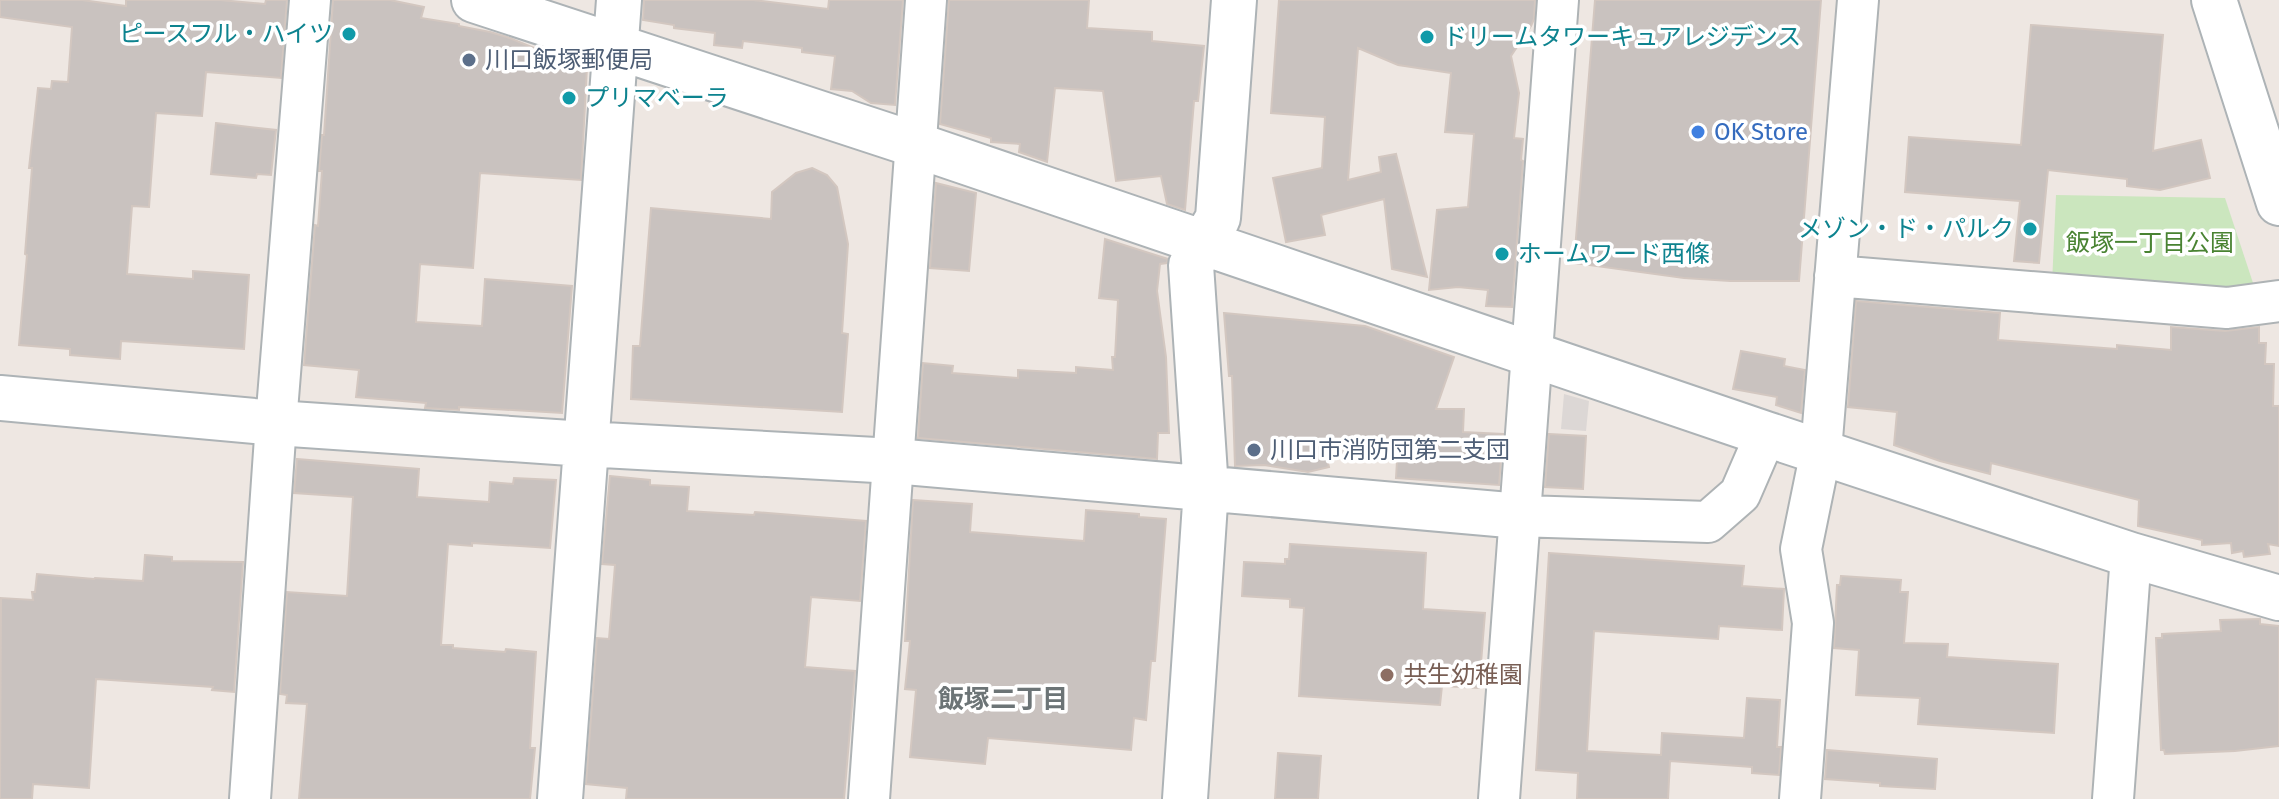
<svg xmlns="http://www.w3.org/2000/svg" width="2279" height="799" viewBox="0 0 2279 799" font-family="'Fira Sans','Noto Sans JP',sans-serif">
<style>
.industrial{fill:#dcd7d5}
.green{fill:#cbe6be}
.building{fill:#c9c2bf;stroke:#d3c7c0;stroke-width:2}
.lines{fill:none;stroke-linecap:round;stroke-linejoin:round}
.street-casing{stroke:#aeb3b5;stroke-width:44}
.secondary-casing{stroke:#adb3b6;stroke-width:48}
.street{stroke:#fff;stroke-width:40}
.secondary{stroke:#fff;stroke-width:44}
.culture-dot{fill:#0f9aa8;stroke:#fff;stroke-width:3}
.service-dot{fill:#5c6f8a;stroke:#fff;stroke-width:3}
.shop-dot{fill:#3f7fe0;stroke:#fff;stroke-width:3}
.education-dot{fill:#8d6e63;stroke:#fff;stroke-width:3}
.labels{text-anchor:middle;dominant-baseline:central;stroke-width:7;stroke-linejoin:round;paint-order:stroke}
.culture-label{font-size:24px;fill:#0d838f;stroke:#fff;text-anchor:start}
.service-label{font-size:24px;fill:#4e5e75;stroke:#fff;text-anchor:start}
.shop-label{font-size:24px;fill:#366cbe;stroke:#fff;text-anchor:start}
.park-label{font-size:24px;fill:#498332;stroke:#fff}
.education-label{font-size:24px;fill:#785e54;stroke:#fff;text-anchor:start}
.neighbourhood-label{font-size:26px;font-weight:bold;fill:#6c7476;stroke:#fff}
</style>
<rect width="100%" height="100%" fill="#eee7e2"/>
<path class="industrial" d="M1564,394L1589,401L1586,431L1561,429Z"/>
<path class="green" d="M2056,195L2225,198L2257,295L2052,284Z"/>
<path class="building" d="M0,0H82L126,6V0H220L265,4L266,0H287L281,78L206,72L202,116L156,113L149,207L132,206L127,274L193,279V271L249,275L244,349L121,341L120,359L70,355V349L19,345L27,255L25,254L32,168H29L38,88L51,89L52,81L68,82L72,27L0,17Z
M333,0H390L424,7L421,18L459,24V26L490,32L507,37L551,55L550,64L587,67L581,180L480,173L473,268L420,264L416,322L482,326L485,279L572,286L562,413L459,407V410L425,408L426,403L356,397L359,370L304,365L315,225L318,226L322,171H319L322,135H324Z
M644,0H753L828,9L829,0H903L895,105L871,103L852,91L831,89L835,56L802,52V48L743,41L742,48L714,45L715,33L674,28V25L643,20Z
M949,0H1089L1087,28L1152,32V41L1204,46L1198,101H1194L1185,210L1167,204L1161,176L1116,181L1103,91L1055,88L1047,162L1019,152L1020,144L991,142V138L940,124Z
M1279,0H1535L1534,19L1531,26L1511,56L1519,93L1514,138L1523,139L1521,160L1523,161L1512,307L1486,306L1488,290L1458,287L1429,290L1437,210L1468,207L1474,134L1445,132L1451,73L1398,65L1358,48L1348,180L1381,172L1379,157L1396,154L1427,277L1392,269L1384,199L1321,215L1325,235L1286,242L1273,178L1322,168L1325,117L1271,113Z
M1595,0H1821L1799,281H1730L1684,278L1574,263Z
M2031,25L2163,35L2153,151L2201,140L2210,178L2160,190L2127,186V179L2048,170L2039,263L2014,261L2020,201L1905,192L1909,137L2021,145Z
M216,123L276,130L271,175L257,174L256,178L211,174Z
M812,168L827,175L837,187L848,244L842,333L848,334L842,412L631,399L633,346H640L651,208L771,219L772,192L796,173Z
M936,183L976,193L969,271L930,268Z
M1105,239L1168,259L1167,263L1160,264L1157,291L1166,357L1169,433H1158L1157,459L918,438L923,363L953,366L952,373L1018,378V370L1076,373V367L1113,370L1112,357H1115L1118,300L1099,298Z
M1856,301L2000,313L1998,340L2117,349V345L2171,350V327L2225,331L2259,327V343H2266L2265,364H2274L2273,406H2279V546L2268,544L2270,554L2244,557L2243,551L2232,553L2231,543L2202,545V540L2138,526L2139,500L1991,463L1990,474L1940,461L1894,445L1897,412L1848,407Z
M1224,313L1365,326L1454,357L1436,409H1464L1463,432L1503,434L1499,485L1396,478L1397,461L1326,455L1329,467L1308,472L1264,465L1235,466L1232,376H1229Z
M1741,351L1785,359L1784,366L1805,370L1801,413L1776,405L1777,397L1733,389Z
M1549,434L1586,436L1583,489L1545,487Z
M297,459L419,469L417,497L489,502L490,482L513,484L514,478L556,480L550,548L472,543V546L448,544L441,645H453V648L505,652L506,649L536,652L530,748H535L530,799H299L307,704L286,703L287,695L280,694L287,592L347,596L353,497L294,493Z
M610,476L650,480V485L689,487L687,511L754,515L755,512L866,521L860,601L811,597L805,667L855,671L844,799H626L627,788L586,784L597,638L609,639L615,565L602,564Z
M913,500L972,504L970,532L1084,541L1086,510L1139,514V517L1166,519L1155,661H1151L1146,720L1134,718L1131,750L988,738L985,764L910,757L916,690L905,689L910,641H905Z
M1290,544L1426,553L1423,609L1485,613L1479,688L1442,686L1440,705L1299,696L1304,608L1290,607V599L1242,596L1244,562L1285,564V559H1289Z
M1549,553L1744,566L1742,586L1784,589L1782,630L1719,626L1718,639L1594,631L1587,751L1661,755L1662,733L1744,738L1747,698L1780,700L1777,747H1781L1779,775L1752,773V767L1670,761L1668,799H1577L1578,773L1536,770Z
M145,555L172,557V561L243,562L234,692L212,690L213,687L96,679L89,788L33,784L32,799H0L1,598L33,600L32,592H35L37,574L94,579L95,578L143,581Z
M1841,576L1901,580L1900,592H1908L1904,643L1948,644L1947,657L2058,664L2054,733L1918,724L1920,698L1856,695L1859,650L1834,648L1837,585H1840Z
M2260,619V624L2279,626V746L2235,751L2165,754L2164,750H2161L2156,638H2162V634L2221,631L2220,620Z
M1827,750L1937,759L1935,789L1880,786V783L1825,779Z
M1278,753L1321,756L1318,799H1275Z"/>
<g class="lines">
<defs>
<path id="street" d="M1835,276L2227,308L2279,301
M1520,516L1708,522L1740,494L1766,434
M250,799L276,423L310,0
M869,799L926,0
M1499,799L1558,0
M1800,799L1813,623L1801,549L1821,451L1858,0
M2113,799L2131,555"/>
<path id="secondary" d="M474,0L916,145L1766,434L2131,555L2279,598
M2214,0L2279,203
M0,398L276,423L585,444L894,461L1520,516
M560,799L619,0
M1185,799L1206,489L1191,265L1218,218L1234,0"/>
</defs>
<use href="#street" class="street-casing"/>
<use href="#secondary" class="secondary-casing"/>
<use href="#street" class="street"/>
<use href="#secondary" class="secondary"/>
</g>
<g class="culture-dot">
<circle cx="349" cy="34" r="8"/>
<circle cx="1427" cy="37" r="8"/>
<circle cx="569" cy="98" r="8"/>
<circle cx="2030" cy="229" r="8"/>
<circle cx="1502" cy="254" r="8"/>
</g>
<g class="service-dot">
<circle cx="469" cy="60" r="8"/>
<circle cx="1254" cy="450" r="8"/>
</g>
<circle class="shop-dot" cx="1698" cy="132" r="8"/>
<circle class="education-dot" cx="1387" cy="675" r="8"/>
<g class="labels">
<g class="culture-label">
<text x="333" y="34" text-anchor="end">ピースフル・ハイツ</text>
<text x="1443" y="37">ドリームタワーキュアレジデンス</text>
<text x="585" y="98">プリマベーラ</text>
<text x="2014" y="229" text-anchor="end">メゾン・ド・パルク</text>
<text x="1518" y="254">ホームワード西條</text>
</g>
<g class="service-label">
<text x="485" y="60">川口飯塚郵便局</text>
<text x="1270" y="450">川口市消防団第二支団</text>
</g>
<g class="shop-label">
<text x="1714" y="132">OK Store</text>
</g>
<g class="park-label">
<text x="2150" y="243">飯塚一丁目公園</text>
</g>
<g class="education-label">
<text x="1403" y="675">共生幼稚園</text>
</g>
<g class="neighbourhood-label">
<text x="1003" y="699">飯塚二丁目</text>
</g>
</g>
</svg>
